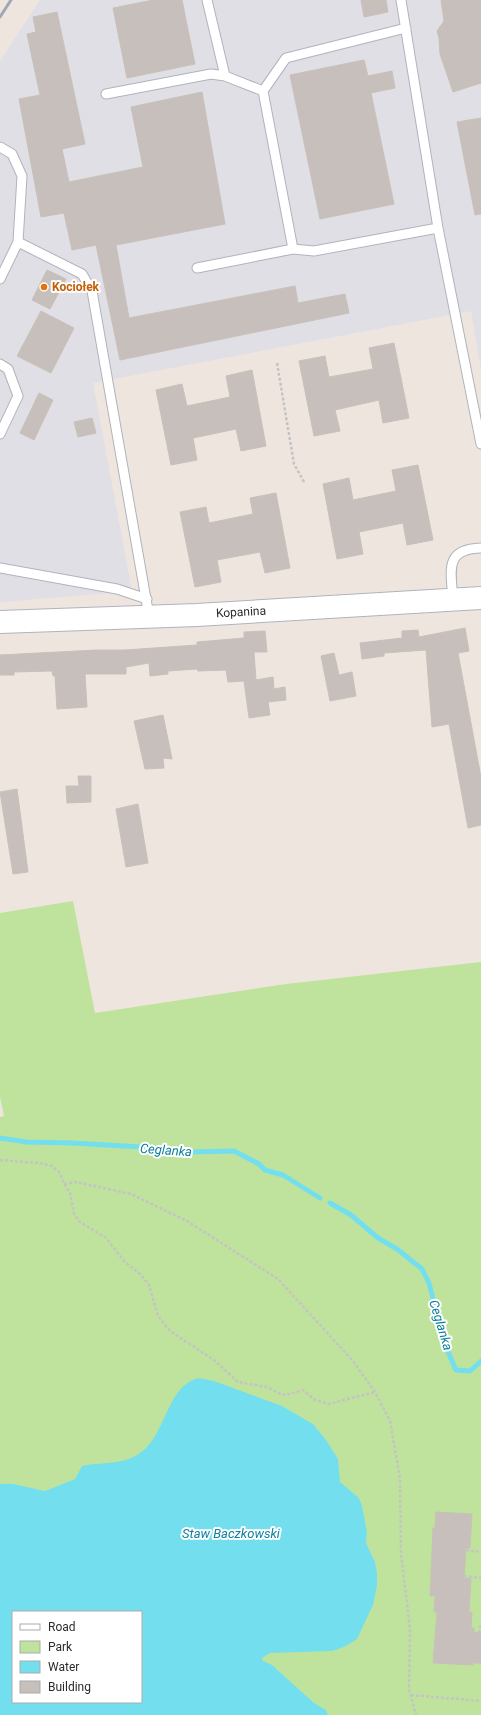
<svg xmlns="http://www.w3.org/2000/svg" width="481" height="1715" viewBox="0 0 481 1715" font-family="Roboto,sans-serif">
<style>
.industrial{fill:#e0dfe6}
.green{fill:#bfe39c;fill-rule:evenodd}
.water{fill:#73dfee;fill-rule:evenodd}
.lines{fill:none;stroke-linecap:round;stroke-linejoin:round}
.stream{stroke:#73dfee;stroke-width:5}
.building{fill:#c6bfbb;stroke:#c9c1b8}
.service-casing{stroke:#afb4bc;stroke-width:11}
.tertiary-casing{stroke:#afb4bc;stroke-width:24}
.path{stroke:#c4c4c4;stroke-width:2.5;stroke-dasharray:3 2;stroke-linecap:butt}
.service{stroke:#fff;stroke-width:9}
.tertiary{stroke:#fff;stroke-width:22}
.rail{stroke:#a1a7b6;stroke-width:3}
.food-dot{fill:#e8710a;stroke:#fff;stroke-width:1.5}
.labels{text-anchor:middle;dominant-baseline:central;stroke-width:4;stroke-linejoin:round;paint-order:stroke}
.food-label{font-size:12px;font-weight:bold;fill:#c56008;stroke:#fff;text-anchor:start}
.street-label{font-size:12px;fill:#2c2c2c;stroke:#fff}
.water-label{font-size:13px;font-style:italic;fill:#0e819e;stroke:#fff}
</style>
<rect width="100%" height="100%" fill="#eee5df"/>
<path class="industrial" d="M40,0H481V370L471,311L93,383L132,591L0,602V61Z"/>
<path class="green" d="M73,901L95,1013L286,984L481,962V1715H0V1117L4,1116L0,1097V913ZM13,1612H141V1702H13Z"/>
<path class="water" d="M198,1378L214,1381L282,1406L313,1424L326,1440L338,1459L340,1482L359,1498L362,1506L367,1532L366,1543L375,1562L377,1573V1586L373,1605L357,1639L344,1647L332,1651L270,1653L262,1658L263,1661L272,1665L314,1703L326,1710L328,1715H0V1484H13L45,1491L75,1479L82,1466C100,1462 120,1465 137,1455C166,1439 165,1387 198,1378ZM13,1612H141V1702H13Z"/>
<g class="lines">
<path class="stream" d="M0,1138L26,1142L72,1143L159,1148L190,1152L234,1151L259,1164L265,1170L283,1175L320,1198
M330,1203L351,1215L378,1238L397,1249L422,1269L429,1283L445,1345L456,1370L470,1371L481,1361"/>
</g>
<path class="building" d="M153,0H182L195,64L127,78L113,8Z
M361,0H386L388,12L364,17Z
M441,0H481V83L453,92L440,54L439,38L437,31L444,21Z
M57,12L85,144L62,149L69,182L143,167L131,107L202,92L225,224L116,245L129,318L295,286L298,303L345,294L349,313L120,360L96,245L72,250L64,213L41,217L19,99L40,95L27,34L36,32L33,17Z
M364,60L368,76L392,71L395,88L371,93L394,204L320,219L290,75Z
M481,118V214L475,215L457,122Z
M47,270L66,279L50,309L32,300Z
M41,311L74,328L51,373L17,356Z
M394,343L409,418L383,423L379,400L335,410L340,431L314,436L299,361L325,356L329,377L373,369L369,348Z
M252,370L266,446L241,451L236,429L193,438L197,460L171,465L156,390L182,384L187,406L230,397L226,376Z
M39,393L53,400L34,440L20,433Z
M92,418L96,433L78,437L74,422Z
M418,465L433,540L407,545L403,523L359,532L363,554L337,559L323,484L349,478L353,500L396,491L392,470Z
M276,493L290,568L265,573L260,552L217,560L221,582L195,587L180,512L206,507L209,523L253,514L250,498Z
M465,628L469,651L458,653L481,777V825L468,828L449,724L432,727L426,650L384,653V656L362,659L360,643L402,638V631L418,630L419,637Z
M265,631L267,652H254L256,680L273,677L274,689L285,687L286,700L268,702L270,715L249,718L244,681L228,682L226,670L198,671L197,669L168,671V674L150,676L149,663L126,667V674H85L87,707L57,709L55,676H53L52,671L14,672V675H0V655L96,650H125L197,645V642L244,638V632Z
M334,653L339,675L352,672L356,696L330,701L321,656Z
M163,715L172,759L163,758L164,768L145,769L134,721Z
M78,776H91V802L67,803L66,786H79Z
M17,789L28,872L13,874L0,792Z
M138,804L148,863L126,867L116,809Z
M436,1512L472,1514L470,1548H466L464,1578L471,1579L469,1612H472L471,1628H474V1632L481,1633V1663H473V1665L433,1663L437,1612H434L435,1596H430L433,1528H435Z"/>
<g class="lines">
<defs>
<path id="service" d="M401,0L438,228L481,444
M225,76L263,91
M106,94L211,74L225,76L207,0
M0,147L12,154L22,176L18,242
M293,249L263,91L286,58L406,28
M197,268L293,249L314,251L438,228
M0,279L18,242L82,274L92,291L149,616
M0,364L8,369L18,396L0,434
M0,568L117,589L147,599
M453,599C451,571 444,549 481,548"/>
<path id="tertiary" d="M0,622L197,615L481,598"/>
</defs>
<use href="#service" class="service-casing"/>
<use href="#tertiary" class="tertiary-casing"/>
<path class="path" d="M277,363L294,464L304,482
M0,1160L39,1163L52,1166L60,1173L64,1184L70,1193L74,1214L80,1222L106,1238L125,1262L140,1274L149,1285L158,1316L170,1331L214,1360L238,1382L267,1387L280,1394L286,1395L303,1390L315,1400L329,1404L375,1392
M64,1184L76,1182L131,1194L187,1221L278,1279L353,1361L375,1392L390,1421L400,1478L401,1553L410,1629L409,1689L416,1715
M466,1550L481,1552
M464,1576L481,1578
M479,1633L481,1623
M411,1695L481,1701"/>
<use href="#service" class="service"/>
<use href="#tertiary" class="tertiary"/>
<path class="rail" d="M0,17L11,0"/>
</g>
<circle class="food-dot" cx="44" cy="287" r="4"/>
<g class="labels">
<g class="food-label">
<text x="52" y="287">Kociołek</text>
</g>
<g class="street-label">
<text transform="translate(241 612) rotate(-3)">Kopanina</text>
</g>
<g class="water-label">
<text transform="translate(166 1150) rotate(4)">Ceglanka</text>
<text transform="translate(441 1325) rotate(73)">Ceglanka</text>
<text x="231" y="1533">Staw Baczkowski</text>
</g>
</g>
<rect x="12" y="1611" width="130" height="92" fill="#ffffff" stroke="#ababab"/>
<rect x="20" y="1624" width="20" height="6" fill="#ffffff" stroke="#ababab"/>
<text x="48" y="1631" font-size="12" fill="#2c2c2c">Road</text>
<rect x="20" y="1641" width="20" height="12" fill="#bfe39c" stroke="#ababab"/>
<text x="48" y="1651" font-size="12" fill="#2c2c2c">Park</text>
<rect x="20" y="1661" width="20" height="12" fill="#73dfee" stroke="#ababab"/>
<text x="48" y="1671" font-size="12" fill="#2c2c2c">Water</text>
<rect x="20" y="1681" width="20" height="12" fill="#c6bfbb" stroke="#ababab"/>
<text x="48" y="1691" font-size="12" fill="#2c2c2c">Building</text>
</svg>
